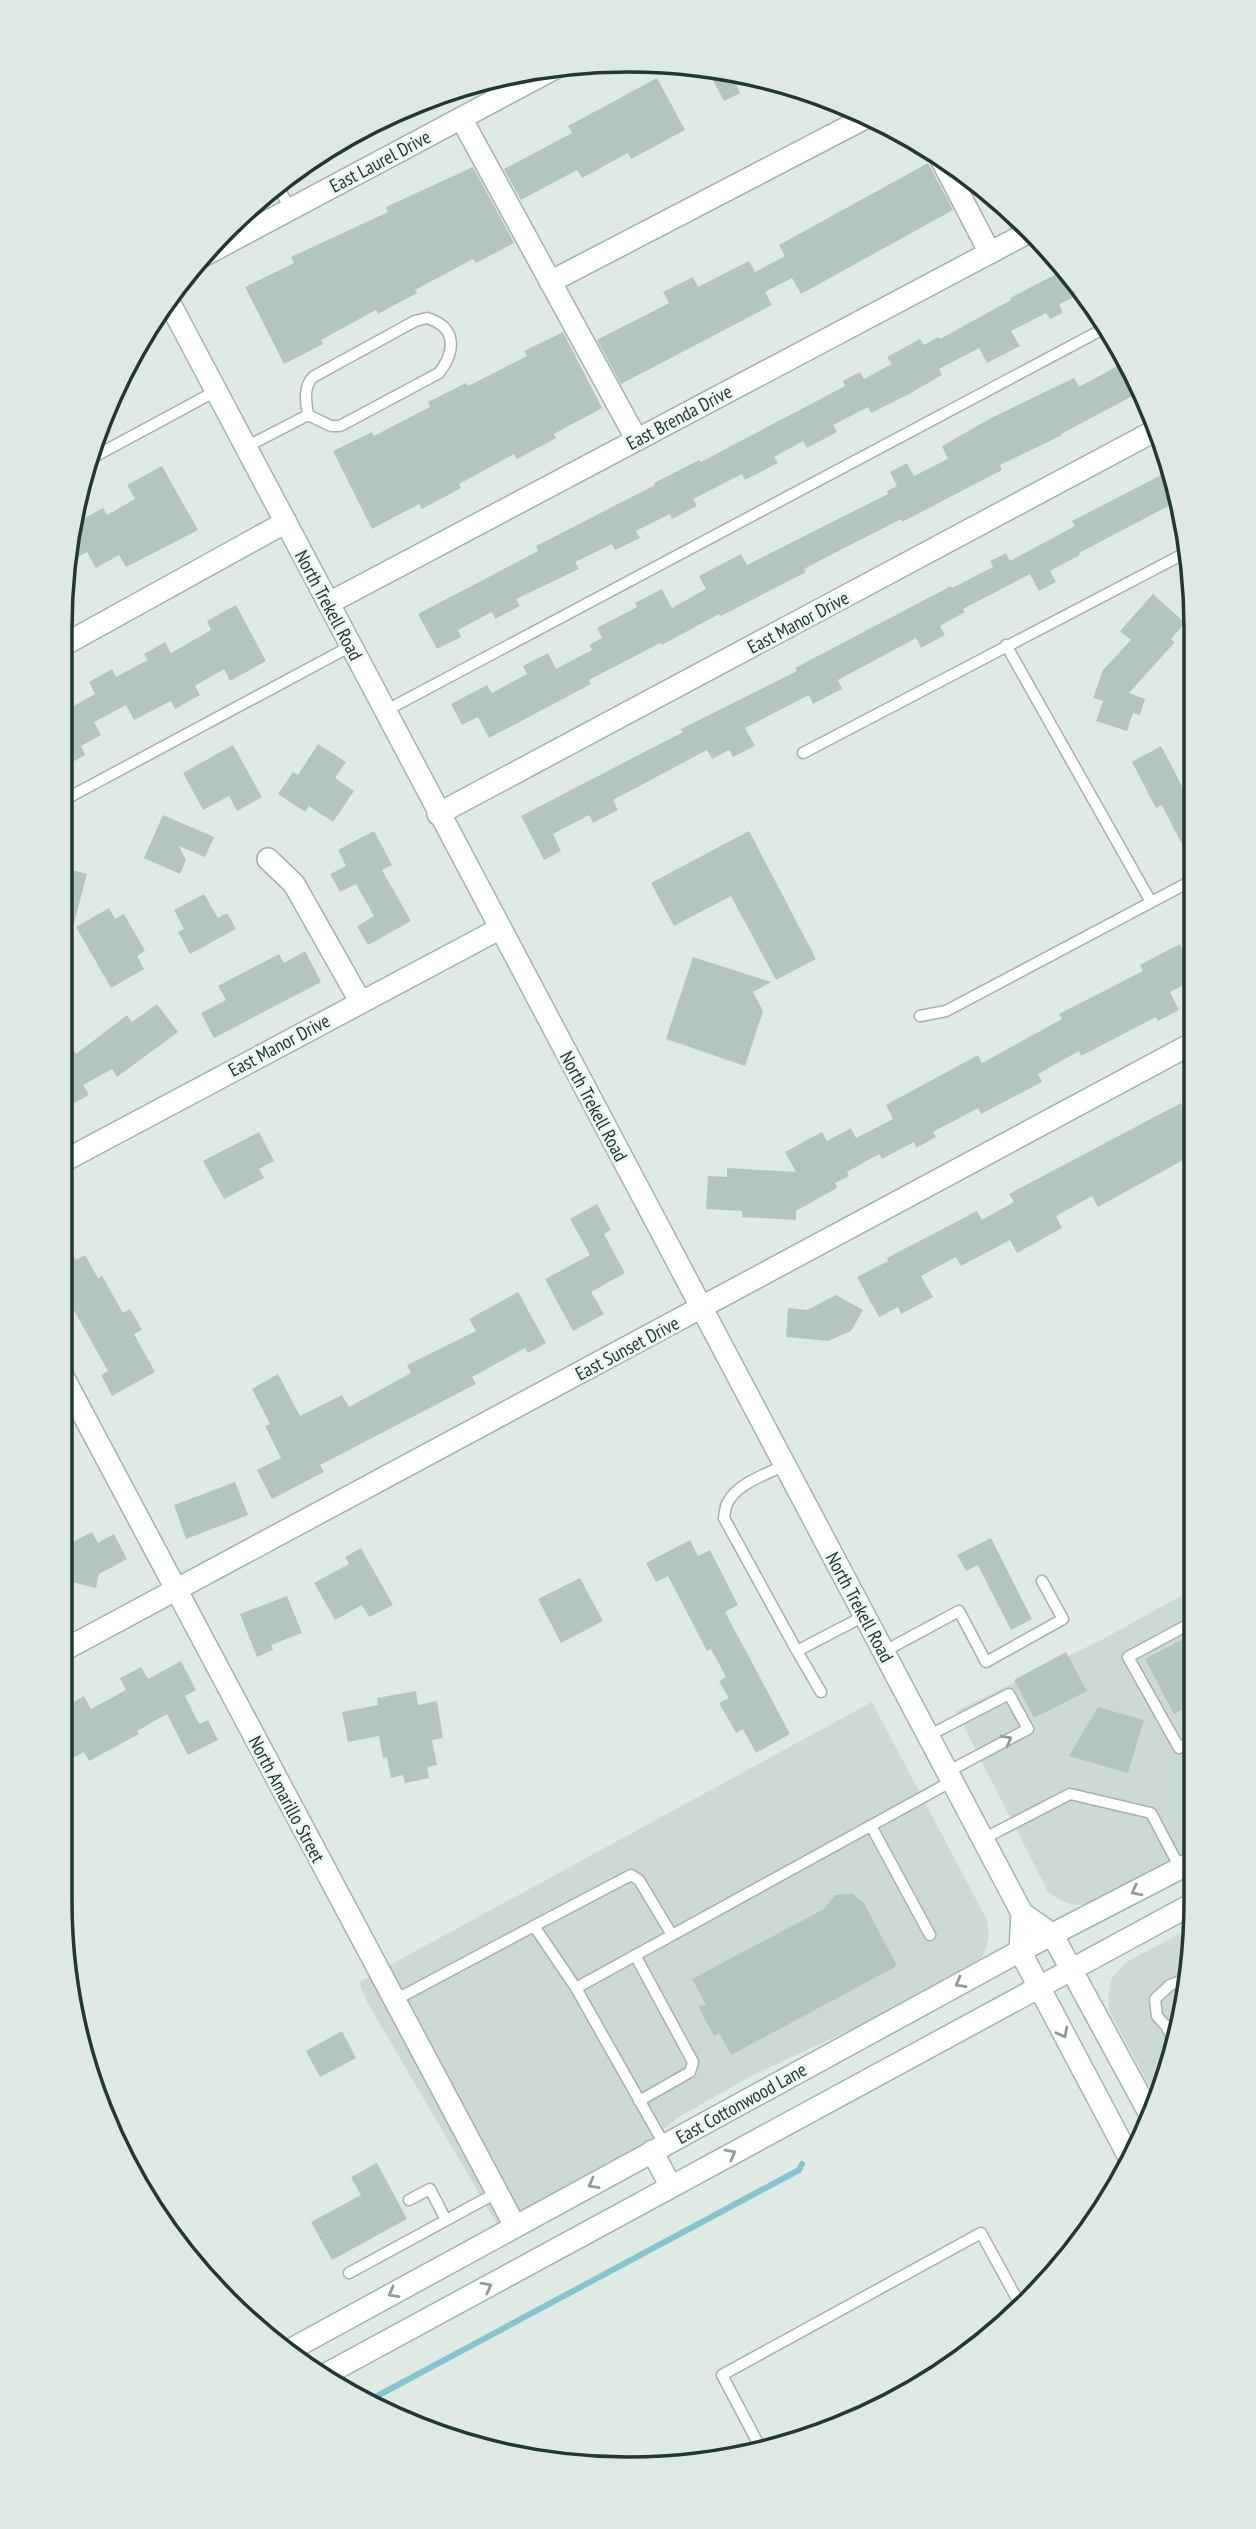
<svg xmlns="http://www.w3.org/2000/svg" width="1256" height="2529" viewBox="0 0 1256 2529" font-family="'PT Sans Narrow',sans-serif">
<style>
.built{fill:#cddad4}
.lines{fill:none;stroke-linecap:round;stroke-linejoin:round}
.stream{stroke:#86c5d0;stroke-width:6}
.building{fill:#b4c5be}
.lane-casing{stroke:#a2b2ac;stroke-width:13}
.street-casing{stroke:#a2b2ac;stroke-width:24}
.secondary-casing{stroke:#9eb6ad;stroke-width:24}
.lane{stroke:#fff;stroke-width:10}
.street{stroke:#fff;stroke-width:21}
.secondary{stroke:#fff;stroke-width:21}
.oneway{stroke:#909c99}
.labels{text-anchor:middle;dominant-baseline:central;stroke-width:6;stroke-linejoin:round;paint-order:stroke}
.street-label{font-size:19px;fill:#203a33;stroke:#eff7f3}
.rim{fill:none;stroke:#203a33;stroke-width:3.5}
</style>
<rect width="100%" height="100%" fill="#dfeae5"/>
<path class="built" d="M1195,1588L1196,1848L1090,1904L1074,1905L1059,1900L1048,1892L956,1711L1103,1639Z
M872,1702L987,1920L989,1936L986,1950L978,1963L913,2001L753,2075L679,2117L628,2156L498,2226L366,2000L359,1982Z
M1194,1926L1185,2012L1158,2102L1110,2012L1108,1996L1112,1978L1125,1963Z
M123,2132L192,2261L177,2247L117,2135Z"/>
<g class="lines">
<path class="stream" d="M366,2402L799,2170L802,2164"/>
</g>
<path class="building" d="M706,67L739,71L750,74L735,82L740,93L724,101Z
M657,78L685,130L631,159L628,153L582,178L577,170L521,200L504,169L572,133L568,126Z
M928,163L953,210L801,294L792,278L765,292L772,305L621,384L597,340L669,303L663,292L693,277L698,287L749,261L755,272L785,256L779,245Z
M473,167L514,243L476,263L473,259L415,290L417,293L378,314L376,310L321,340L323,344L284,364L245,287L294,263L291,257L388,212L386,207Z
M1066,269L1079,282L1085,292L1059,304L1063,313L1050,319L1046,313L1011,331L1020,346L987,363L979,348L939,369L942,375L909,394L871,413L868,407L833,425L837,432L807,448L803,441L774,457L778,463L745,480L742,474L693,499L697,506L672,519L670,514L636,531L640,538L615,550L612,544L575,562L579,569L516,599L520,606L495,619L492,612L458,630L461,637L437,649L418,614L538,551L536,546L655,485L654,483L699,460L701,462L845,386L843,381L860,372L864,379L892,364L887,357L920,339L924,345L938,337L940,339L1011,300L1010,298Z
M563,332L602,408L554,434L556,438L517,459L514,454L459,484L461,488L422,509L419,504L372,529L333,451L372,432L374,436L430,407L428,402L466,383L468,386L527,356L524,351Z
M1125,362L1142,391L1061,434L1062,435L1000,465L1002,470L902,522L901,519L823,559L804,569L806,572L721,616L719,614L662,645L660,643L589,680L591,684L489,738L478,717L462,725L451,704L487,685L492,693L527,674L523,666L548,653L556,669L592,650L589,645L602,638L597,628L637,607L635,603L662,589L672,608L706,589L699,576L741,554L747,565L888,494L887,491L897,486L890,472L907,463L914,476L948,459L942,446L993,417L1074,378L1079,387Z
M162,466L198,530L126,567L119,555L96,568L87,552L66,563L70,526L103,508L107,515L135,499L127,485Z
M1169,471L1178,501L1079,553L1080,555L1050,571L1056,582L1039,591L1030,574L963,609L965,612L940,626L945,635L921,648L916,638L838,680L842,689L813,704L809,695L745,728L755,746L733,757L729,750L712,759L707,750L613,800L618,810L593,823L589,815L553,834L561,851L544,860L521,816L683,732L681,729L797,671L795,668L951,586L952,588L993,567L990,561L1006,553L1010,561L1075,526L1072,521Z
M1153,594L1185,623L1171,639L1175,642L1129,693L1145,699L1140,715L1133,713L1127,731L1096,721L1103,701L1093,698L1103,670L1131,640L1120,631Z
M236,605L266,661L230,681L224,669L195,686L200,695L175,709L171,701L134,720L126,705L94,722L101,735L81,746L85,755L60,769V714L95,694L89,682L112,669L116,677L148,660L144,654L165,642L171,653L211,630L207,621Z
M318,744L346,762L335,778L354,791L333,822L309,806L305,812L278,794L293,772L298,775Z
M233,745L262,797L237,811L229,796L203,810L183,773Z
M1161,746L1193,807V866L1162,805L1156,808L1132,762Z
M163,815L214,837L205,857L179,846L186,860L180,874L144,858Z
M374,831L392,865L382,870L411,921L368,945L357,926L374,916L356,884L340,892L330,874L346,866L338,850Z
M749,831L816,959L776,980L731,896L674,926L651,883Z
M69,869L87,874L65,957L60,956V877L67,879Z
M204,894L218,918L227,913L236,929L190,954L178,932L184,929L174,910Z
M109,908L115,919L124,914L145,951L137,956L144,969L111,988L76,927Z
M1180,944L1193,969V980L1170,992L1179,1010L1158,1021L1156,1017L1081,1056L1079,1051L1038,1074L1042,1082L981,1114L978,1108L933,1132L936,1137L916,1148L914,1142L882,1159L879,1154L847,1172L849,1176L835,1183L837,1188L796,1211V1220L742,1217V1211L706,1209L708,1176L727,1177V1168L796,1172L785,1152L822,1132L827,1141L851,1128L856,1138L893,1119L886,1105L978,1055L982,1063L1062,1019L1059,1014L1143,971L1140,965Z
M305,951L321,982L214,1038L201,1013L226,1000L218,986L279,954L284,963Z
M693,957L771,982L753,992L763,1011L745,1066L666,1039Z
M157,1004L178,1032L117,1077L112,1069L83,1085L89,1095L60,1111V1050L70,1044L76,1054L127,1015L132,1022Z
M1181,1103L1194,1128V1154L1098,1207L1092,1196L1056,1216L1062,1228L1017,1253L1010,1240L961,1266L956,1257L921,1276L933,1297L901,1314L898,1307L879,1317L857,1277L888,1261L887,1258L977,1211L982,1220L1014,1202L1009,1194Z
M259,1132L274,1161L259,1169L264,1178L224,1199L203,1161Z
M597,1204L611,1230L604,1234L625,1273L591,1292L604,1314L573,1331L545,1279L590,1255L570,1219Z
M60,1230L76,1260L85,1255L98,1278L102,1276L123,1313L130,1309L142,1330L134,1334L155,1372L112,1396L101,1375L108,1371L64,1293L68,1291L60,1275Z
M518,1292L546,1343L528,1353L525,1348L472,1377L476,1384L320,1465L324,1472L272,1499L257,1470L281,1458L265,1426L270,1424L252,1389L278,1374L300,1416L342,1395L349,1407L411,1373L407,1365L476,1331L469,1319Z
M836,1295L863,1310L851,1331L828,1341L786,1337L788,1308L807,1310Z
M235,1482L248,1515L186,1539L174,1505Z
M92,1532L98,1543L114,1534L127,1559L99,1574L96,1588L60,1579V1549Z
M991,1538L1032,1619L1011,1630L978,1565L966,1571L957,1555Z
M690,1540L698,1556L710,1550L738,1605L725,1612L790,1734L756,1753L743,1729L736,1733L719,1703L729,1698L719,1681L726,1677L711,1649L707,1651L668,1576L656,1582L646,1563Z
M361,1548L393,1605L369,1617L362,1605L335,1620L314,1583L349,1564L345,1557Z
M580,1578L603,1621L561,1643L538,1599Z
M287,1596L302,1633L271,1645L273,1650L257,1657L240,1614Z
M1196,1632V1703L1174,1714L1145,1659Z
M1066,1652L1087,1691L1034,1718L1014,1680Z
M181,1661L196,1690L185,1696L199,1724L208,1720L218,1740L188,1755L167,1714L137,1731L139,1734L89,1761L84,1752L60,1765V1710L84,1696L91,1709L126,1690L120,1678L141,1667L148,1679Z
M416,1691L418,1705L437,1701L443,1738L432,1740L437,1765L427,1767L429,1778L405,1783L403,1775L391,1778L387,1757L383,1758L379,1736L348,1742L342,1712L378,1705L377,1698Z
M1098,1707L1144,1720L1128,1773L1069,1756Z
M853,1894L864,1903L897,1966L731,2055L719,2033L714,2036L698,2006L706,2005L692,1979L824,1909L835,1895Z
M342,2031L356,2058L320,2077L306,2051Z
M377,2163L407,2219L332,2260L311,2222L361,2195L351,2177Z"/>
<g class="lines">
<defs>
<path id="lane" d="M277,184L290,209
M246,447L308,415L331,426H340L439,373C456,351 457,327 427,318L415,321L313,377C303,387 306,403 308,415
M88,460L216,391
M1006,645L1151,902
M385,711L1105,328
M803,753L1191,550
M60,802L351,646
M920,1016L946,1011L1193,880
M785,1465C767,1474 738,1483 728,1502C725,1506 725,1513 724,1518L797,1651L864,1616
M1195,1621L1128,1657L1179,1748L1196,1738
M797,1651L821,1692
M883,1652L959,1611L986,1662L1063,1619L1042,1581
M928,1736L1009,1694L1028,1729L947,1772
M871,1826L930,1935
M983,1839L1070,1794L1151,1813L1180,1868
M534,1926L631,1875L639,1880L672,1935
M635,1955L693,2062L690,2072L639,2101
M576,1988L664,2144
M395,2000L534,1926L576,1988L952,1781
M1166,2026L1176,2044
M1181,2026H1166L1157,2016L1155,1999L1170,1985L1189,1978
M409,2200L430,2189L446,2220
M349,2273L498,2192
M760,2447L722,2375L981,2233L1022,2308"/>
<path id="street" d="M461,118L637,440
M940,157L990,253
M201,257L559,66
M550,282L869,116
M329,603L1029,232
M60,647L286,522
M438,814L1158,429
M268,859L294,884L360,1001
M60,1163L499,929
M60,1371L515,2226
M60,1652L1193,1043"/>
<path id="secondary" d="M167,298L1022,1913L1052,1934L1153,2120
M1022,1913L1020,1951L1129,2157
M652,2151L671,2187
M288,2351L1020,1951L1196,1860
M319,2378L1196,1902"/>
</defs>
<use href="#lane" class="lane-casing"/>
<use href="#street" class="street-casing"/>
<use href="#secondary" class="secondary-casing"/>
<use href="#lane" class="lane"/>
<use href="#street" class="street"/>
<use href="#secondary" class="secondary"/>
</g>
<defs><path id="oneway-chevron" d="M-2-3.5L2.5 0L-2 3.5" fill="none" stroke-width="1.6" stroke-linecap="round" stroke-linejoin="round" transform="scale(1.75)"/></defs>
<g class="oneway">
<use href="#oneway-chevron" transform="translate(1007 1740) rotate(-28)"/>
<use href="#oneway-chevron" transform="translate(1136 1891) rotate(153)"/>
<use href="#oneway-chevron" transform="translate(960 1983) rotate(151)"/>
<use href="#oneway-chevron" transform="translate(1063 2033) rotate(62)"/>
<use href="#oneway-chevron" transform="translate(731 2154) rotate(-28)"/>
<use href="#oneway-chevron" transform="translate(593 2184) rotate(151)"/>
<use href="#oneway-chevron" transform="translate(487 2287) rotate(-28)"/>
<use href="#oneway-chevron" transform="translate(393 2293) rotate(151)"/>
</g>
<g class="labels">
<g class="street-label">
<text transform="translate(380 161) rotate(-28)">East Laurel Drive</text>
<text transform="translate(679 417) rotate(-28)">East Brenda Drive</text>
<text transform="translate(329 605) rotate(62)">North Trekell Road</text>
<text transform="translate(798 622) rotate(-28)">East Manor Drive</text>
<text transform="translate(279 1045) rotate(-28)">East Manor Drive</text>
<text transform="translate(594 1106) rotate(62)">North Trekell Road</text>
<text transform="translate(627 1348) rotate(-28)">East Sunset Drive</text>
<text transform="translate(860 1607) rotate(62)">North Trekell Road</text>
<text transform="translate(287 1799) rotate(62)">North Amarillo Street</text>
<text transform="translate(741 2103) rotate(-29)">East Cottonwood Lane</text>
</g>
</g>
<path d="M0 0H1256V2529H0ZM628 72H628A556 556 0 0 1 1184 628V1901A556 556 0 0 1 628 2457H628A556 556 0 0 1 72 1901V628A556 556 0 0 1 628 72Z" fill="#dee8e4" fill-rule="evenodd"/>
<path class="rim" d="M628 72H628A556 556 0 0 1 1184 628V1901A556 556 0 0 1 628 2457H628A556 556 0 0 1 72 1901V628A556 556 0 0 1 628 72Z"/>
</svg>
